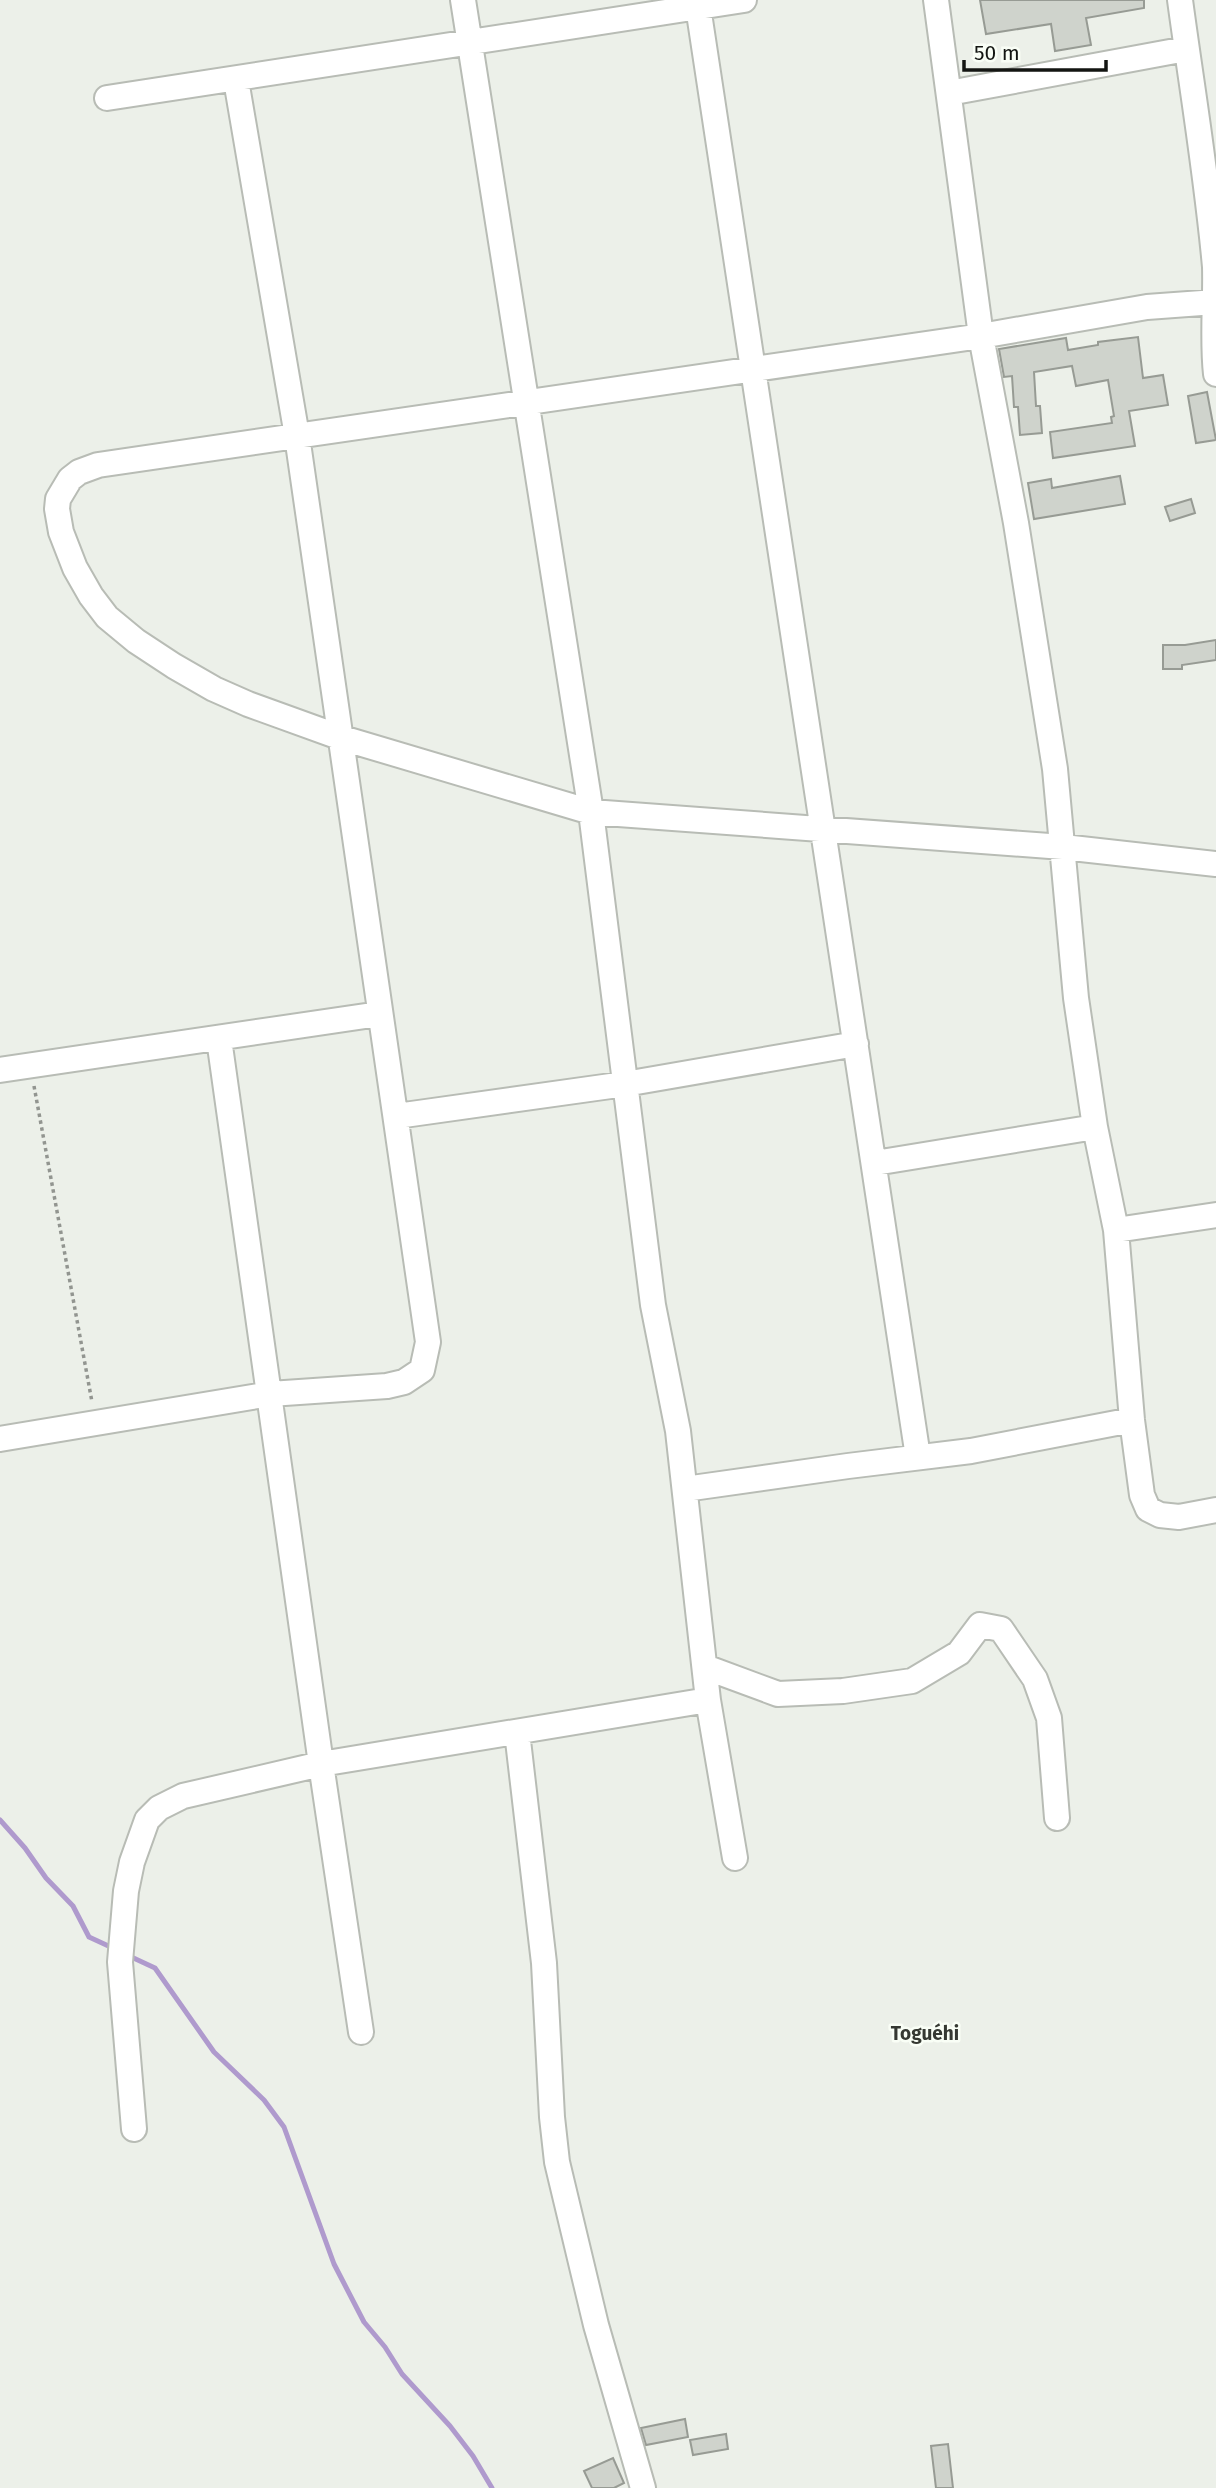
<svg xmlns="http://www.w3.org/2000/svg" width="1216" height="2488" viewBox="0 0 1216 2488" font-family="'Fira Sans',sans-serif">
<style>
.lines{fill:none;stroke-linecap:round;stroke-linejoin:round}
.stream{stroke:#af9acd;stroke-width:5}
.building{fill:#cfd3cc;stroke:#979b94;stroke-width:2}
.minor-casing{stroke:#b8bcb5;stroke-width:28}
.path{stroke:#929590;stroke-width:3.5;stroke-dasharray:3.5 3.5;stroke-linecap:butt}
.minor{stroke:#fff;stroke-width:24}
.labels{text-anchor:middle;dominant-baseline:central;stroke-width:5;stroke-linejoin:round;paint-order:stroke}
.neighbourhood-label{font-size:19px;font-weight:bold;fill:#353832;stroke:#f9fef6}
</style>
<rect width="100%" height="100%" fill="#ecf0e9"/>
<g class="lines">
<path class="stream" d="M0,1820L25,1848L46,1878L73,1906L89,1937L115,1949
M127,1955L155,1968L214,2052L264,2100L284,2127L334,2264L364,2322L385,2347L402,2374L450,2426L473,2456L492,2488"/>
</g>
<path class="building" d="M980,0H1144V8L1086,18L1091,45L1055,51L1051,24L986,34Z
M1138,337L1143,378L1163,375L1168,405L1129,411L1135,446L1053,458L1050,432L1112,423L1111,417L1114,416L1108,380L1076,386L1072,366L1034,372L1036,406H1040L1042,433L1020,435L1018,407H1014L1012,376L1004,377L999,349L1066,338L1068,350L1098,345V342Z
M1207,392L1216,440L1196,443L1188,396Z
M1120,476L1125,504L1034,519L1028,483L1051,479L1052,488Z
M1191,499L1195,513L1170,521L1165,507Z
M1216,640V660L1182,665V669H1163V645H1185Z
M685,2419L688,2437L646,2445L641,2428Z
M726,2434L728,2449L693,2455L690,2440Z
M948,2444L953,2488H936L931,2446Z
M613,2458L624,2483L614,2488H592L584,2471Z"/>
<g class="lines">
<defs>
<path id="minor" d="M463,0L591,812L653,1305L678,1431L708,1700L735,1858
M697,0L918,1457
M936,0L981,336L1016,523L1055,769L1076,998L1095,1127L1116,1230L1132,1420L1142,1495L1148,1509L1160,1515L1179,1517L1216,1510
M1180,0C1192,89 1207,177 1215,267C1216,302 1212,338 1216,374
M949,93L1186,49
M107,98L744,0
M1216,302L1147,307L981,336L98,465L79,472L70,479L58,499L57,509L61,532L75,568L91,596L107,617L136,641L174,666L214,689L248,704L342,738L591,812L1063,847L1216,864
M219,1039L321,1764L361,2032
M0,1070L379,1014
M397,1116L625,1084L856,1044
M875,1163L1095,1127
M1116,1230L1216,1215
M0,1439L270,1394L387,1386L404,1382L422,1370L428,1342L297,436L236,80
M685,1489L848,1466L971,1451L1132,1420
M705,1667L778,1694L843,1691L912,1681L959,1653L980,1625L1001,1629L1035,1679L1049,1718L1057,1818
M517,1732L544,1963L552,2117L557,2162L596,2325L643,2488
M134,2129L120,1962L126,1891L132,1862L147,1820L159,1808L183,1796L321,1764L708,1700"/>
</defs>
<use href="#minor" class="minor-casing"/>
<path class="path" d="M34,1086L92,1402"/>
<use href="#minor" class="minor"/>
</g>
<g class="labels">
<g class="neighbourhood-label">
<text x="925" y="2033">Toguéhi</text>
</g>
</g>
<path d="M964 60v10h142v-10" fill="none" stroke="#131512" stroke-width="3.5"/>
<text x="974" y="60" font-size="21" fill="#131512" stroke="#f9fef6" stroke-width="5" paint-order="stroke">50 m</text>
</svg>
